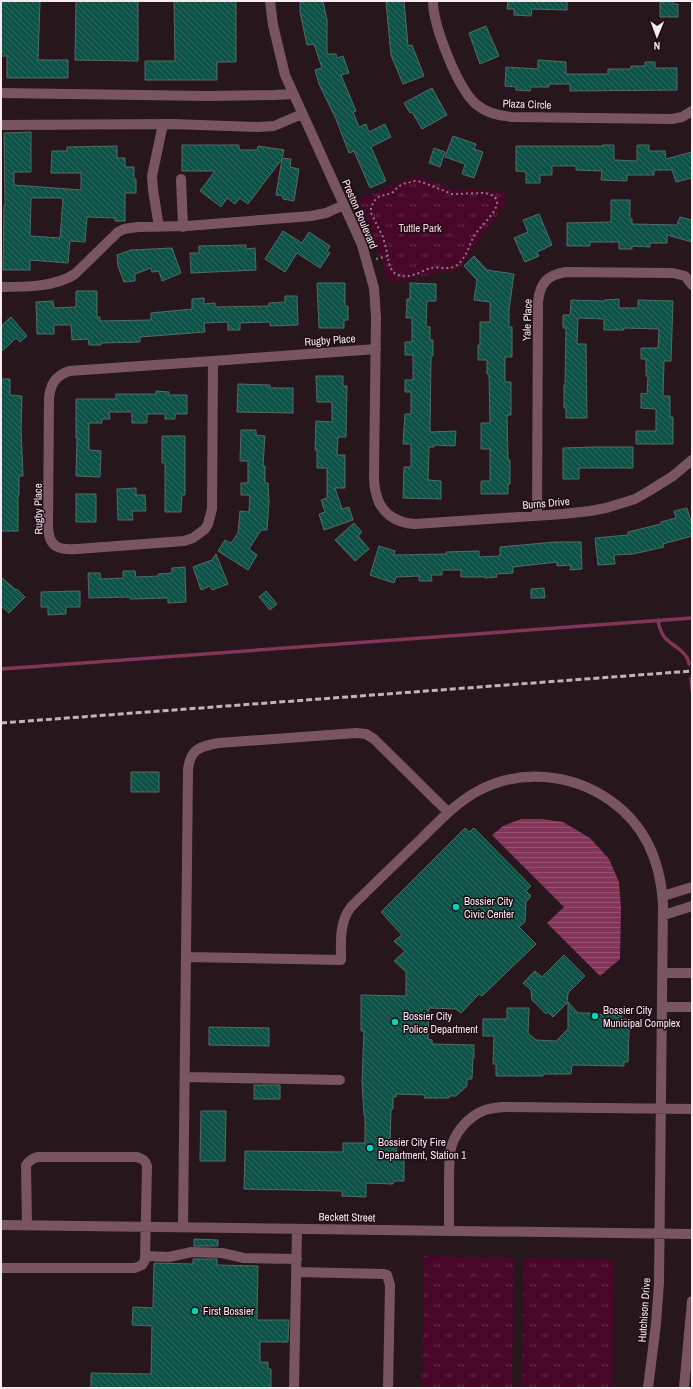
<svg xmlns="http://www.w3.org/2000/svg" width="693" height="1389" viewBox="0 0 693 1389" font-family="'Archivo Narrow',sans-serif">
<style>
.park{fill:url(#park-tufts)}
.water{fill:url(#water-rules)}
.lines{fill:none;stroke-linecap:round;stroke-linejoin:round}
.stream{stroke:#823557;stroke-width:3.5}
.building{fill:url(#building-back-hatch);stroke:#526c65;fill-rule:evenodd}
.path{stroke:#8c7c82;stroke-width:2;stroke-dasharray:2 3;stroke-linecap:butt}
.minor{stroke:#795562;stroke-width:10}
.rail{stroke:#c1b3b8;stroke-width:3;stroke-dasharray:6 3;stroke-linecap:butt}
.poi-dot{fill:#04d5b6;stroke:#1e0d14;stroke-width:1.5}
.labels{text-anchor:middle;dominant-baseline:central;stroke-width:3;stroke-linejoin:round;paint-order:stroke}
.street-label{font-size:11px;fill:#f7eaee;stroke:#1e0d14}
.park-label{font-size:11px;fill:#fdcedf;stroke:#1e0d14}
.poi-label{font-size:11px;fill:#f7eaee;stroke:#1e0d14;text-anchor:start}
</style>
<defs>
<pattern id="park-tufts" width="24" height="20" patternUnits="userSpaceOnUse"><rect width="24" height="20" fill="#480629"/><path d="M3 7l-1-3M5 7V3M7 7l1-3M15 17l-1-3M17 17v-4M19 17l1-3" fill="none" stroke="#632a48"/></pattern>
<pattern id="water-rules" width="6" height="5" patternUnits="userSpaceOnUse"><rect width="6" height="5" fill="#823557"/><path d="M0 2.5h6" fill="none" stroke="#94526f"/></pattern>
<pattern id="building-back-hatch" width="6" height="6" patternUnits="userSpaceOnUse"><rect width="6" height="6" fill="#0d5246"/><path d="M-1 5l2 2M0 0l6 6M5-1l2 2" fill="none" stroke="#316b61"/></pattern>
</defs>
<rect width="100%" height="100%" fill="#28161d"/>
<path class="park" d="M416,175L452,189L499,190L506,194V202L459,269L389,283L359,200Z
M424,1256L514,1258L512,1388H422Z
M524,1258L614,1259L612,1388H522Z"/>
<path class="water" d="M521,819H542L563,822L590,838L609,859L619,882L621,908L620,959L600,976L547,923L564,907L492,835L503,826Z"/>
<g class="lines">
<path class="stream" d="M658,620C659,627 661,633 665,638C673,646 688,652 689,664
M1,669L692,618
M691,678L692,690"/>
</g>
<path class="building" d="M1,1H40L38,60H68V78H7V56H1Z
M76,1H138V61L75,60Z
M174,1H236V62H217V80H145V61H175Z
M300,1H323L327,20V54H336L337,58L343,56L349,73L341,75L356,111L353,112L359,127L366,124L369,132L385,124L391,137L371,147L386,181L370,188L354,151L349,153L336,119L319,84L315,70L322,68L314,44L307,45L300,12Z
M404,1L408,46L412,45L424,76L403,84L391,55L386,2Z
M508,1H567V10L532,9L531,16L514,15V9H507Z
M660,1H673V4H678V17H660Z
M486,26L499,56L480,64L469,33Z
M538,60L566,62V74H608V69H631V66H645V62H655V68H677V90L570,91V84H549V87H531L530,91L516,90V87L505,86L506,67L538,69Z
M432,88L447,115L422,129L412,112L410,113L404,103Z
M31,132V172H14V185L81,190V173H51L52,151H67V147L117,146V158H125V167H134V179H136V193H125V221H115V218L87,217L85,242L70,241L68,263L30,260V270H3L4,205H5L4,133ZM31,198H63L60,238L30,236Z
M453,136L476,144L474,149L483,152L474,178L462,174L465,164L445,157Z
M182,145H239V150H257L258,146L284,150L282,158L291,159L290,167L299,169L294,201L283,199V196L276,195L282,159L248,204L240,198L235,204L227,198L221,207L200,191L215,171H182Z
M602,145H614V160L637,161V145H649V151H665L666,159L692,152V178L676,182L672,170H654V175H627V181L601,180L602,171L576,170V166H552V175H540V183H526V172L516,171V146H602Z
M434,148L445,152L440,167L429,163Z
M611,200H630V219H632V224L677,225L680,217L692,220V242L667,235V243H650V247L632,246V249H619V242H590V246H567V223L611,222Z
M539,214L552,245L537,252L539,256L525,262L514,238L528,232L523,220Z
M283,231L302,243L309,232L330,246L327,251L330,253L320,268L297,253L285,272L265,259Z
M246,245V249L255,248L256,270L191,273L190,253H199V246Z
M172,248L181,273L162,281L159,271L152,272L151,268L135,274V281L124,282L118,266L117,255L131,250Z
M474,256L487,270L514,274L509,310V327H512V357H505V382H511V415H507L508,460H510V484H508V494H481V481H490V449H481V423H490L489,374H487V360H478V345H480V322H490V302L474,300L477,280L464,266Z
M317,283H345V306H348V320H344V328H319Z
M410,283L436,284V301H427L426,326L430,327V340H433V356H431L430,432L456,431L455,446L434,445V447H429L428,480L441,481V499L403,498L404,467H411V444H403L405,414H411V392H405V380H413V355H405V342H412V318H406L407,299H410Z
M76,291H97V317H100V321L151,320V313L192,309V299L204,298V304L215,303V307L269,306V303L285,302V296H297L298,325L270,326V322L240,323V330H228V322L204,323L205,332L140,337V342L101,343V345H89L88,339L72,340L71,325H54V334H37L36,302L53,301L54,308L76,307Z
M619,299V308H638V300L673,301L671,361H664L663,396H670V417H673V444H636V431H656V409L641,408V393L647,394L648,376H646V359H641V348H658L659,329L624,328V330H604V319L578,318L577,344H586L587,418H566V408H564V385H565L566,328H563V315H570L571,300L604,301V300Z
M11,317L27,336L20,342L16,338L1,352V326Z
M316,376H343V386H347L346,437H338L337,455H345V488H335L342,509L349,507L353,520L324,530L319,514L325,512L321,500L327,498V468H317V450H315L316,421L332,422V402H317Z
M1,379H10V395L22,396L21,430L23,476H19V495H18V531H1Z
M238,384L270,385V388H293V413L237,412Z
M156,391L169,392V395H187V414H175V419H165V414H147V423H132V412H109L110,419H102V423H89V450L101,451L100,477L76,476L77,438H76V399H116V394H156Z
M241,430H256V435L265,436L263,466H265V483H268L269,502L267,530H261L249,549L257,555L248,570L218,551L225,540L231,543L238,533L240,511L249,512L250,495H241V483H248V461H240Z
M162,436H185V495H182L181,512H165V463H162Z
M595,447H633V468H579V479H563V448Z
M136,488V495H145L146,511H132L133,520H118L117,489Z
M76,494H96V522H76Z
M687,508L692,525V536L663,544L664,547L633,554L614,555L615,564L598,565L595,538L628,535V532L661,524V522L676,518L674,511Z
M354,523L362,532L358,536L369,549L355,561L335,540Z
M555,542H581L582,569L570,570L571,565L557,566V562L513,567V573L496,574L497,577L485,578V577H461V570H442V575H431L432,581H419V576L396,577L394,583L370,575L379,546L395,551L394,555L446,554V552L479,551V557L500,556V547Z
M216,554L228,584L212,590L210,586L201,590L193,567L212,560Z
M185,567L186,602L168,603V598L130,599V597L89,598L88,573H100L101,579L123,578V571H135L136,577L159,576L158,574L172,573V568Z
M1,577L16,590L17,589L25,597L9,613L1,606Z
M544,588L545,598H531V589Z
M80,591V607H66V614L48,615V607H41V592Z
M266,591L277,604L270,610L259,597Z
M131,772H159V792H131Z
M465,828L469,832L474,828L531,886L526,891L531,896L526,902L525,922L519,927L536,944L482,996L479,994L461,1013L456,1009L429,1008L428,1039L432,1040V1044L474,1045V1058L473,1057L472,1079H467V1086L456,1096H449V1098H424L425,1095L396,1094V1097H393V1109H391L390,1146H397L396,1158L404,1159V1181H394L393,1184L366,1183V1197L342,1196V1191L244,1189L245,1151L343,1152V1143H365V1115H364L362,1082L364,1031H361V995L406,996V972L394,961L405,951L394,941L402,935L381,912Z
M564,955L585,976L568,993L567,1003L553,1017L548,1012L546,1014L532,1000L531,990L523,983L535,971L542,977Z
M568,1002L578,1013H590V1014L622,1015V1019H631V1030H629L628,1062H624V1066L572,1065L571,1074H544L543,1076H496V1064H493L494,1036H483V1019H507V1008H529L528,1033L536,1040L556,1041L568,1029Z
M209,1027L269,1028V1046L209,1045Z
M254,1085H280V1099H254Z
M201,1111H226L225,1161H200Z
M194,1239L218,1240V1246H194Z
M193,1259H217V1265L258,1266L257,1320H289L288,1342H260V1362H268V1369H271V1388H91V1373L151,1374L152,1326L132,1325L133,1307L153,1308L154,1263L193,1264Z"/>
<g class="lines">
<path class="path" d="M376,259L388,256C389,276 401,280 419,273C423,271 427,269 431,268C440,266 450,271 457,265C466,258 469,246 474,236C480,225 515,199 485,193L452,194L422,182L415,181L403,184L398,187L392,193L386,195L380,196L375,200L371,207V213L383,237L388,256"/>
<path class="minor" d="M270,1L273,25L285,75L362,245L374,288L376,317L374,474C374,480 374,487 376,493C380,513 396,523 415,524L563,514L590,511L606,508L635,499L649,491L673,476L692,460
M433,1C433,25 458,90 477,105C487,113 499,116 512,117L672,119L682,117L692,111
M1,93L208,96L274,95L293,94
M1,125L172,124L258,127L274,126L302,114
M181,179L183,227
M159,227L153,190L152,176L163,124
M1,287C24,287 56,287 75,274L118,232L124,229L138,227L187,226L311,216L326,213L344,205
M213,361L212,509L208,524L205,529L193,538L184,541L77,549C59,550 49,548 48,527L49,399C50,385 55,376 69,371Z
M213,361L376,349
M537,516L538,302C540,283 547,275 566,272L673,273L685,276L692,285
M663,896L692,887
M664,915L692,906
M186,957L341,960C341,942 339,922 351,907C374,884 397,862 421,839C438,822 455,804 476,792C518,768 572,773 611,801C646,826 661,864 663,905L659,1283L656,1324L648,1388
M663,973H692
M663,1007H692
M185,1077L340,1080
M1,1225L692,1234
M183,1227L188,770C190,749 200,746 219,743L356,733L366,734L374,739L448,812
M449,1231C449,1216 449,1200 449,1185C449,1175 449,1164 450,1154C452,1135 467,1117 485,1110C491,1108 497,1108 503,1107L692,1109
M145,1256L169,1257L192,1252L222,1253L244,1258L297,1259
M1,1268H135L142,1265L145,1260L147,1166C145,1160 143,1159 137,1157H38C33,1158 30,1160 26,1165L27,1225
M296,1272L384,1274L387,1275L390,1285L388,1388
M294,1388L297,1229
M684,1388L692,1301"/>
<path class="rail" d="M1,723L692,671"/>
</g>
<g class="poi-dot">
<circle cx="456" cy="907" r="4"/>
<circle cx="595" cy="1016" r="4"/>
<circle cx="395" cy="1022" r="4"/>
<circle cx="370" cy="1148" r="4"/>
<circle cx="195" cy="1311" r="4"/>
</g>
<g class="labels">
<g class="street-label">
<text transform="translate(527 104) rotate(2)">Plaza Circle</text>
<text transform="translate(360 214) rotate(67)">Preston Boulevard</text>
<text transform="translate(527 320) rotate(-88)">Yale Place</text>
<text transform="translate(330 340) rotate(-4)">Rugby Place</text>
<text transform="translate(546 503) rotate(-5)">Burns Drive</text>
<text transform="translate(38 509) rotate(-91)">Rugby Place</text>
<text transform="translate(347 1217) rotate(1)">Beckett Street</text>
<text transform="translate(644 1310) rotate(-86)">Hutchison Drive</text>
</g>
<g class="park-label">
<text x="420" y="228">Tuttle Park</text>
</g>
<g class="poi-label">
<text x="464" y="901">Bossier City<tspan x="464" dy="13">Civic Center</tspan></text>
<text x="603" y="1010">Bossier City<tspan x="603" dy="13">Municipal Complex</tspan></text>
<text x="403" y="1016">Bossier City<tspan x="403" dy="13">Police Department</tspan></text>
<text x="378" y="1142">Bossier City Fire<tspan x="378" dy="13">Department, Station 1</tspan></text>
<text x="203" y="1311">First Bossier</text>
</g>
</g>
<rect width="693" height="1389" fill="none" stroke="#f7eaee" stroke-width="4"/>
<g transform="translate(657 36) rotate(181)" stroke="#1e0d14" stroke-width="3" paint-order="stroke">
<path d="M0-3L7 15L0 10L-7 15Z" fill="#f7eaee"/>
<text y="-6" font-size="11" font-weight="bold" text-anchor="middle" fill="#f7eaee">N</text>
</g>
</svg>
